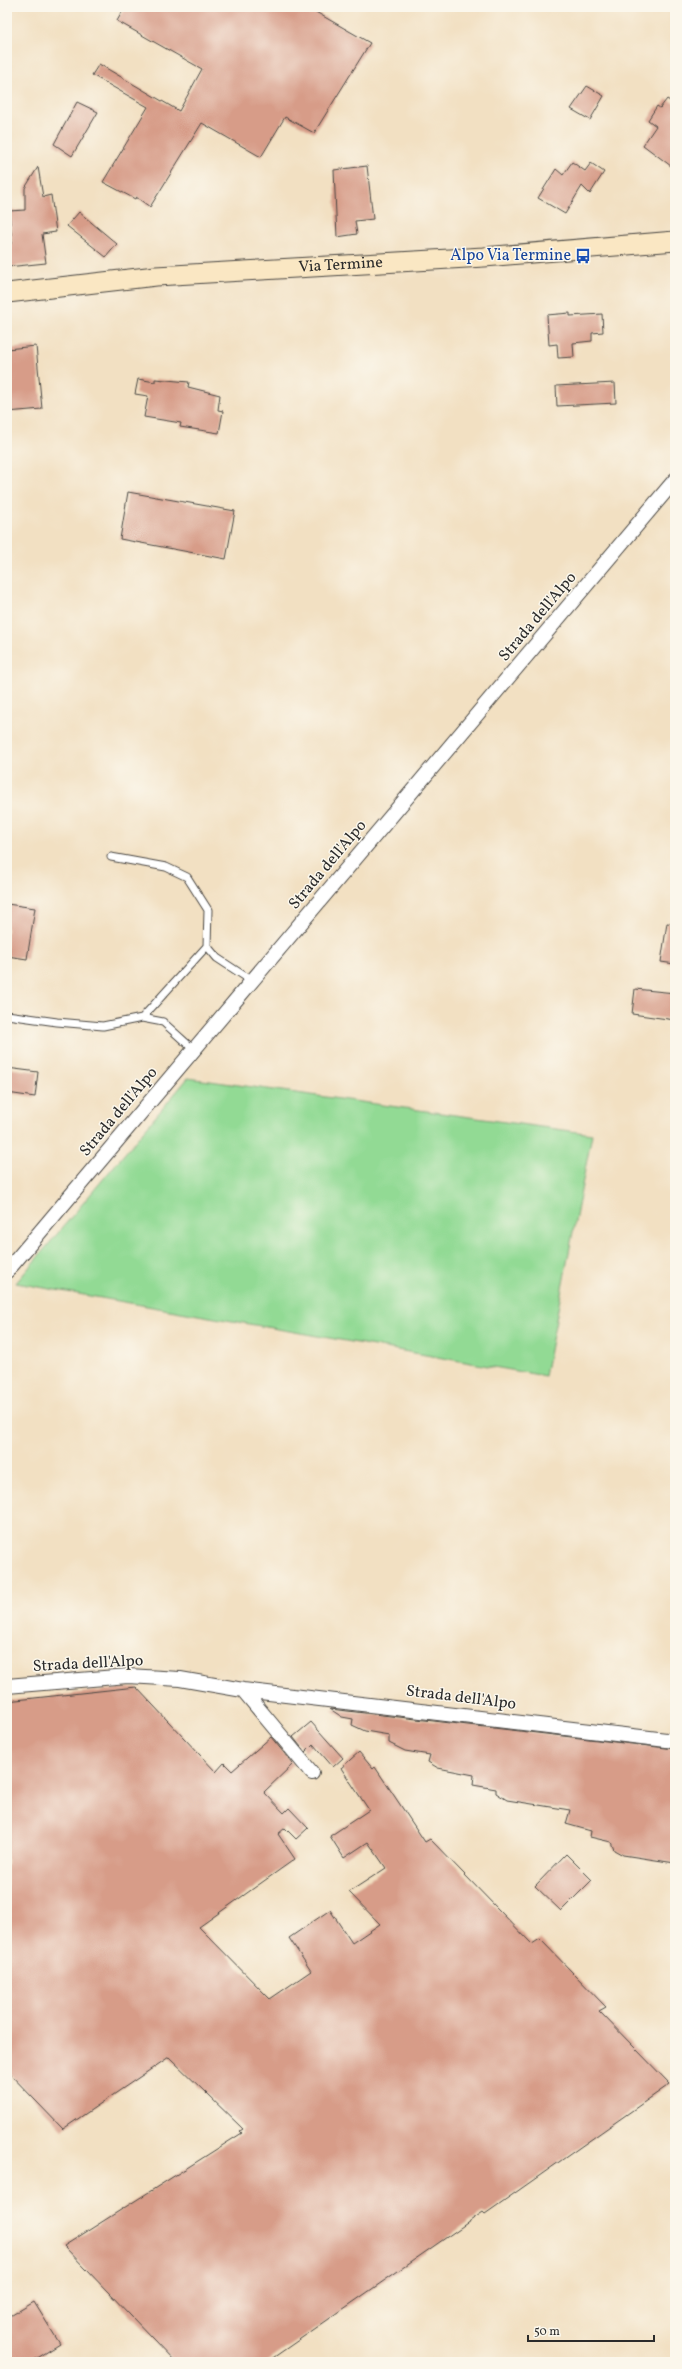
<svg xmlns="http://www.w3.org/2000/svg" width="682" height="2369" viewBox="0 0 682 2369" font-family="Vollkorn,serif">
<style>
.green{fill:#92da94;stroke:#5e8260}
.building{fill:#d79c88}
.lines{fill:none;stroke-linecap:round;stroke-linejoin:round}
.lane-casing{stroke:#494642;stroke-width:9}
.street-casing{stroke:#494642;stroke-width:16}
.secondary-casing{stroke:#494642;stroke-width:21}
.lane{stroke:#fff;stroke-width:7}
.street{stroke:#fff;stroke-width:14}
.secondary{stroke:#fae7c3;stroke-width:19}
.labels{text-anchor:middle;dominant-baseline:central;stroke-width:3;stroke-linejoin:round;paint-order:stroke}
.transit-label{font-size:16px;fill:#164399;stroke:#fbf7ec;text-anchor:end}
.street-label{font-size:16px;fill:#2b2b2b;stroke:#fbf7ec}
</style>
<rect width="100%" height="100%" fill="#fbf7ec"/>
<filter id="ink" filterUnits="userSpaceOnUse"><feTurbulence type="fractalNoise" baseFrequency=".025" numOctaves="2"/><feDisplacementMap in="SourceGraphic" scale="8" xChannelSelector="R" yChannelSelector="G"/><feConvolveMatrix kernelMatrix="1 2 1 2 8 2 1 2 1" color-interpolation-filters="sRGB"/></filter>
<filter id="wash" filterUnits="userSpaceOnUse"><feTurbulence type="fractalNoise" baseFrequency=".012" numOctaves="4" result="noise"/><feDisplacementMap in="SourceGraphic" scale="16" xChannelSelector="R" yChannelSelector="G"/><feGaussianBlur stdDeviation="0.9" result="paint"/><feColorMatrix in="noise" values="0 0 0 0 0 0 0 0 0 0 0 0 0 0 0 0 0 1.4 0 .05"/><feComposite in="paint" operator="in"/></filter>
<g filter="url(#wash)">
<rect width="100%" height="100%" fill="#f2e0c2"/>
<path class="green" d="M188,1078L592,1134L545,1376L16,1283Z"/>
<g id="blocks">
<path class="building" d="M125,7H307L370,43L314,133L285,117L261,157L202,123L150,207L136,197L135,199L103,182L148,107L92,75L99,64L179,111L202,69L117,21Z
M587,86L604,96L590,120L571,109Z
M667,99L675,104V169L643,145L656,126L648,120L657,106L660,108Z
M77,102L98,112L72,156L54,144Z
M572,162L585,171L591,163L604,172L590,194L582,186L565,214L538,198L556,169L563,175Z
M367,166L373,219L355,221L357,234L337,237L334,170Z
M38,167L43,197L51,195L56,232L42,234L46,263L7,267V243H12L9,211L25,210V188Z
M79,212L117,244L106,257L67,226Z
M570,313V316L602,314L603,332L592,333V341L573,343L574,357L558,358L557,344L549,345L547,315Z
M36,346L42,409L7,412V349Z
M138,379L155,382V379L189,382L188,387L220,395L218,410L223,411L219,433L180,427L181,423L144,417L148,396L135,394Z
M615,383L616,403L557,406L556,386Z
M128,492L235,511L226,559L120,539Z
M7,904L35,908L27,959L7,956Z
M667,923L675,924V964L661,962Z
M635,989L675,993V1020L632,1014Z
M7,1068L38,1072L35,1097L7,1093Z
M136,1687L216,1772L224,1763L232,1771L271,1737L293,1764L264,1792L284,1813L289,1808L308,1828L296,1839L285,1828L278,1834L295,1859L199,1927L270,1999L311,1971L289,1938L330,1910L352,1943L380,1924L349,1892L386,1868L368,1842L344,1858L330,1836L369,1810L341,1768L359,1752L373,1769L375,1767L425,1842L430,1839L532,1944L540,1939L606,2007L599,2011L670,2084L485,2214L483,2212L267,2362H175L64,2246L242,2133L240,2131L243,2129L169,2057L63,2129L7,2071V1701Z
M330,1709L675,1749V1863L623,1855L614,1850L611,1842L590,1837L591,1831L566,1824L570,1810L507,1800L496,1793V1789L473,1785L474,1775L438,1768L428,1762L430,1755L405,1751L389,1743V1735L365,1731L352,1725L353,1719L342,1717Z
M311,1722L343,1758L333,1767L313,1744L305,1752L293,1737Z
M566,1854L592,1880L561,1911L535,1886Z
M34,2302L60,2344L31,2362H7V2318Z"/>
</g>
</g>
<g filter="url(#ink)">
<use href="#blocks" fill-opacity="0" stroke="#494642" stroke-width="1"/>
<g class="lines">
<defs>
<path id="lane" d="M111,857L166,867L187,877L208,910L207,946L217,958L252,981
M7,1015L57,1022L103,1026L142,1018L163,1022L194,1050
M142,1018L207,946"/>
<path id="street" d="M7,1271L675,480
M7,1686L128,1676L180,1679L243,1690L675,1741
M243,1690L312,1773"/>
<g id="secondary">
<path id="s1" d="M7,293L156,276L484,257L675,241"/>
</g>
</defs>
<use href="#lane" class="lane-casing"/>
<use href="#street" class="street-casing"/>
<use href="#secondary" class="secondary-casing"/>
<use href="#lane" class="lane"/>
<use href="#street" class="street"/>
<use href="#secondary" class="secondary"/>
</g>
</g>
<defs>
<symbol id="bus-bare" viewBox="-9 -9 18 18"><path d="M-5-6H5V4H4V6H2V4H-2V6H-4V4H-5ZM-3.5-4V0h7V-4ZM-3.5 1.2v1.5H-2V1.2ZM2 1.2v1.5H3.5V1.2Z" fill="#1a4fb4" stroke="#fbf7ec" stroke-width="2.5" paint-order="stroke"/></symbol>
</defs>
<g fill-rule="evenodd">
<use href="#bus-bare" x="572" y="245" width="22" height="22"/>
</g>
<g class="labels">
<g class="transit-label">
<text x="571" y="256">Alpo Via Termine</text>
</g>
<g class="street-label">
<text stroke="none"><textPath href="#s1" startOffset="335">Via Termine</textPath></text>
<text transform="translate(538 617) rotate(-50)">Strada dell'Alpo</text>
<text transform="translate(328 865) rotate(-50)">Strada dell'Alpo</text>
<text transform="translate(119 1112) rotate(-50)">Strada dell'Alpo</text>
<text transform="translate(88 1664) rotate(-3)">Strada dell'Alpo</text>
<text transform="translate(461 1698) rotate(7)">Strada dell'Alpo</text>
</g>
</g>
<rect width="682" height="2369" fill="none" stroke="#fbf7ec" stroke-width="24"/>
<path d="M528 2335v6h126v-6" fill="none" stroke="#2b2b2b" stroke-width="2"/>
<text x="534" y="2335" font-size="12" fill="#2b2b2b" stroke="#fbf7ec" stroke-width="3" paint-order="stroke">50 m</text>
</svg>
